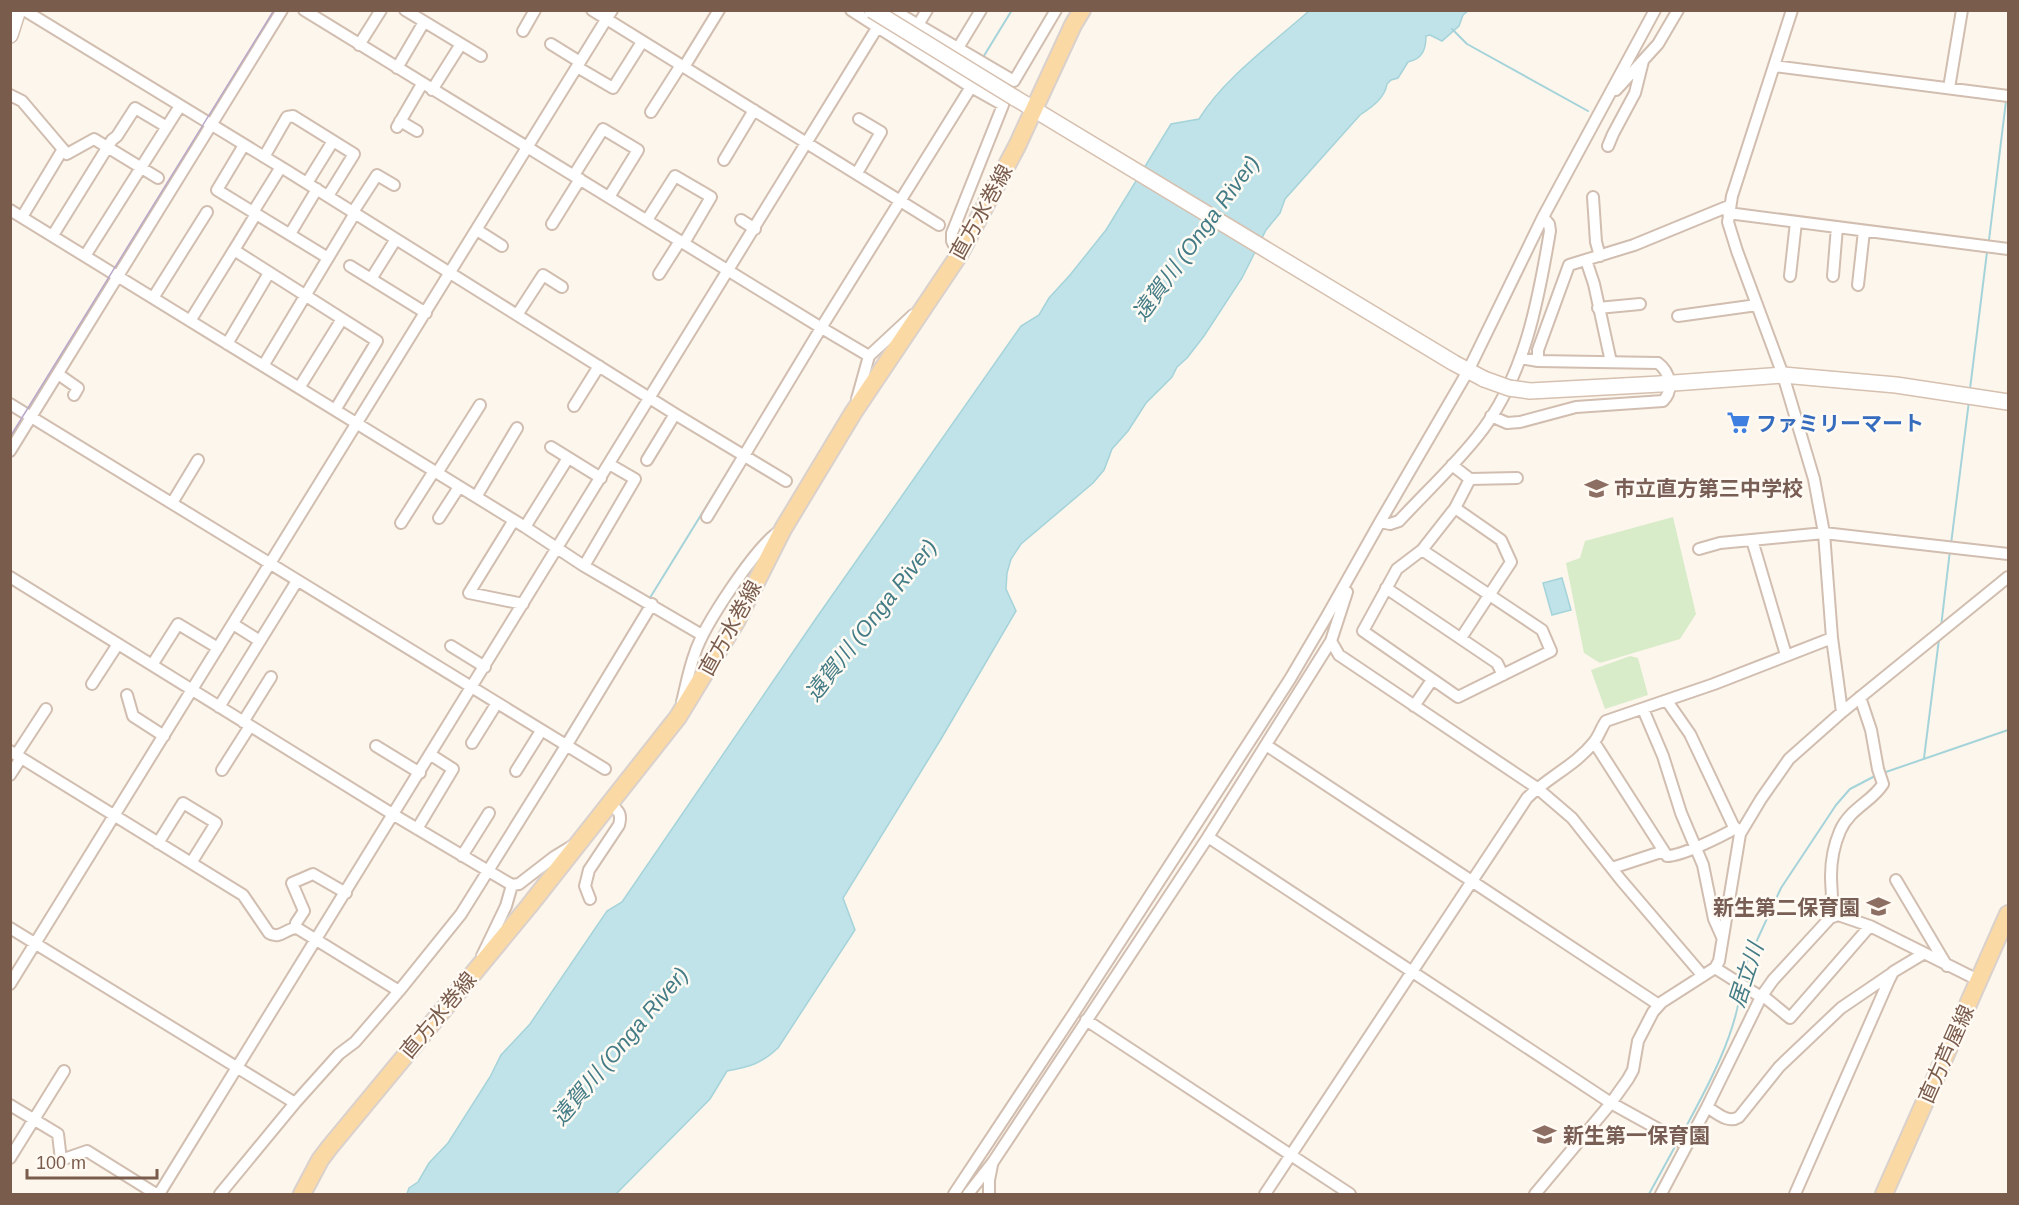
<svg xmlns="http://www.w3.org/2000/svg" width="2019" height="1205" viewBox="0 0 2019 1205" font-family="Arial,'Noto Sans JP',sans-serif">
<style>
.green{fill:#d8ecc9}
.water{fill:#bfe3e8;stroke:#a5d3da;stroke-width:1.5}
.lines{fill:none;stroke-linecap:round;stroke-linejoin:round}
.stream{stroke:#a5d3da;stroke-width:2}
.street-casing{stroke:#d1beb0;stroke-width:14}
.secondary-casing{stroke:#d6c0b0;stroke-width:18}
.primary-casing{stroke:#dad1cd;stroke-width:20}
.street{stroke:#fff;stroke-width:10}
.secondary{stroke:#fff;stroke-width:15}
.primary{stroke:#fbd9a5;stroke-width:16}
.tram{stroke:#b9a8c9;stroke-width:1.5}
.secondary-bridge-casing{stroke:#d6c0b0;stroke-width:18;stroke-linecap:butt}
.secondary-bridge{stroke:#fff;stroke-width:15}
.labels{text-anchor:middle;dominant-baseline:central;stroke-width:5;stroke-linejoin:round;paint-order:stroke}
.street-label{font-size:21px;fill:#7a5c4d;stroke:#fffaf3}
.shop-label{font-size:21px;font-weight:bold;fill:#366cbe;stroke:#fffaf3;text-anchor:start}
.education-label{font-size:21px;font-weight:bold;fill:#785e54;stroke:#fffaf3;text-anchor:start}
.water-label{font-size:22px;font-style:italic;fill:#437c86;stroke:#fffaf3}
</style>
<rect width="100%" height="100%" fill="#fdf6ec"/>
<path class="green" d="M1673,517L1696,614L1680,639L1600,663L1584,653L1566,563L1580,558L1585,541Z
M1630,656L1638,658L1648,695L1605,709L1591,670Z"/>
<path class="water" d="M1309,11H1468L1463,15L1459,26L1442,41L1430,35L1426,36C1426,50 1422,59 1408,62L1398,78L1391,80L1387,84C1385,98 1372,107 1360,115L1285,199L1280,213L1266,230L1242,278L1204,336L1187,358L1177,367L1172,377L1146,403L1128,431L1112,449L1104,470L1093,483L1021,544L1011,559L1007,573L1006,589L1016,611L941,739L843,898L855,930L778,1048C761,1064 749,1067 727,1071L710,1099L616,1194H407L409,1188L418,1182L429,1163L448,1143L490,1077L501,1055L530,1024L607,911L622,902L817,617L1021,326L1039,315L1049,298L1070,275L1106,230L1171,124L1199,119C1223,79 1274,42 1309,11Z
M1562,578L1571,610L1552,615L1543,583Z"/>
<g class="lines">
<path class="stream" d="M1452,29L1467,44L1588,111
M982,59L1012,10
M934,136L964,87
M1989,240L2006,101
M1970,389L1987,252
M741,450L748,440
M1951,544L1969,401
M648,601L738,455
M1941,627L1950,550
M563,739L611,662
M1924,758L1939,639
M1883,773L2008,730
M513,821L559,746
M1742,980V973L1781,888L1836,805L1850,789L1875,776
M306,1098L334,1067
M1680,1138C1704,1093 1735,1039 1741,988
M1649,1194L1677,1143"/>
<defs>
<path id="street" d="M24,10L289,172L675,414L786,481
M304,10L820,327L869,356
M405,10L481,56
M592,10L939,225
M851,10L971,87L1003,105L952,233V241L959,255
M893,10L1014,81L1056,10
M1792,10L1732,196L1728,222L1737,251L1783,375L1814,479L1824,533L1832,638L1842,712
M918,25L927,10
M523,31L535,10
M551,44L580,62
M359,45L381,10
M958,48L981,10
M1774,66L2008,96
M577,67L613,88L642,42
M684,67L719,10
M397,68L424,22
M1949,88L1962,10
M432,90L461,44
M1616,90L1658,44L1678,10
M10,95L22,101L67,154L94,139L158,178
M651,112L681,65
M400,121L417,131
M397,127L422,84
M244,145L217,190L328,258
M1608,146L1613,134L1635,93L1643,61
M264,157L287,117L293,116L354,154L328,196
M724,160L754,110
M857,173L881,132L859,119
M574,175L603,129L638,150L609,197
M307,183L333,141
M1593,197L1596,242L1600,256
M10,210L525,527L584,566L702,635
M253,212L281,167
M353,212L377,175L394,185
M1728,213L2008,249
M22,217L63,149
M647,220L675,176L711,197L684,243
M741,220L755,229
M552,224L580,179
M477,230L502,246
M290,234L317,189
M53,235L112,140L117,136L135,108L167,127
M234,250L256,214
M85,256L180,106
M1586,260L1594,284L1611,362
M350,266L426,313
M659,274L680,241
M1790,276L1796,222
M1833,276L1837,227
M371,279L396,239
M1858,285L1864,231
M153,298L207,212
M1598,308L1640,304
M517,315L543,275L562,287
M1678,316L1757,305
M190,321L234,250L377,341L335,410
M227,344L269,273
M1538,361V350L1569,265L1634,245L1729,206
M263,366L355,213
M58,374L78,388L74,395
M299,388L342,319
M857,399L869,356L913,315
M10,404L605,769
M574,406L599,366
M1491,416L1507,423L1520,422L1576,407L1663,401C1674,390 1670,372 1658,363L1538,361L1520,358
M551,447L601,478
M10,451L282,10
M647,460L675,414
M1452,465L1470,479L1517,478
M437,473L480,405
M476,497L517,428
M172,503L198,460
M1455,508L1501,540L1511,562L1461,638
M707,517L821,328L971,87
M439,518L459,487
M514,520L469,593L523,604
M1380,522L1390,524L1399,521C1425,493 1453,467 1477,437C1524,379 1538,303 1550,231L1549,224L1543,217
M401,523L434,471
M525,527L568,458
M1752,540L1786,655
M1699,549L1720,543L1824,533L2008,554
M1422,550L1542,630L1551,651L1458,697L1363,631L1397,569L1422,550L1455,508L1470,479
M584,566L635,479L609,464
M10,577L394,815L512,885L519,884L554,857L572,846
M1386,588L1497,663L1503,675
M233,624L260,641
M1331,641L1339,655L1537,788L1572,818L1621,880L1703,976
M451,646L485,667
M152,665L178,624L218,648
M92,684L118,644
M127,695L133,716L164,736
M1667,701L1690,734L1733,825L1739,832
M682,702C686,686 689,669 695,653C704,625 754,550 777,533
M1414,706L1432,680
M219,707L297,581
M1643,709L1663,756L1681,813L1703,865L1714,919L1722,937
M243,722L271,677
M1594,742L1667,856C1682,856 1722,836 1736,828
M472,743L497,703
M1266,745L1659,1005
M376,746L420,773
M10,751L243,895L269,933C280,940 286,928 297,928L399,991
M16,755L46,709
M222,770L250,726
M516,771L541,731
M10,775L21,758
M417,829L453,769L431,755
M1208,837L1611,1103L1687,1145
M158,843L183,803L216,823L191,863
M462,856L489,813
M1612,868L1664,851
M1896,880L1947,966
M590,899L585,886L589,870L619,825C622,814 619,811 610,804
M1830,918C1834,904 1831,890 1831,876C1831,861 1834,845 1840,831C1850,808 1872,802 1883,784L1878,769L1871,730L1860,697
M10,928L295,1103
M297,928L296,923L304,911L292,883L313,874L346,893
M482,956L506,906L512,885
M1715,968L1761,997
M10,984L612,10
M1762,995L1790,1018L1870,926
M1086,1020L1350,1194
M10,1105L58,1134L61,1160L87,1151L156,1194
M1707,1107C1717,1113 1728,1124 1739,1117L1779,1067L1841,1008L1891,974
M10,1158L64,1071
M159,1194L877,28
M220,1194L295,1103L339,1054L355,1042L399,991L461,914L566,746L652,604
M954,1194L1074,1013L1290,679L1327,616L1380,522L1468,371L1543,217L1655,10
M968,1194L993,1162L1208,837L1331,641L1347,592
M989,1194V1180L992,1165
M1265,1194L1527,798C1548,777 1576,765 1594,742C1599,736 1601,728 1606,721L1714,684L1832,638
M1535,1194L1611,1103L1628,1079L1633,1070L1638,1041L1653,1012L1662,1002L1715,968L1719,961L1740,834L1761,799L1789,759L1842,712L2008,577
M1661,1194L1707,1107L1761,997L1773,980L1830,918L1838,915L1870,926L1978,980
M1795,1194L1889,980L1893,972L1923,954"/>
<path id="secondary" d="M10,35L18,10
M1015,98L1454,363L1484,379
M1660,384L1783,375L1896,385L2008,402"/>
<path id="primary" d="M302,1194L320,1160L329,1148L529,906L678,717L737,620L783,529L853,413L959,255L1017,146L1073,25L1082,10
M1884,1194L2008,914"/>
</defs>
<use href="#street" class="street-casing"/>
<use href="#secondary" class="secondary-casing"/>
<use href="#primary" class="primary-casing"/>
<use href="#street" class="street"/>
<use href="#secondary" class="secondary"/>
<use href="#primary" class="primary"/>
<path class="tram" d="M10,437L274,10"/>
<defs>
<path id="secondary-bridge" d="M872,10L1015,98
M1484,379L1509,388L1530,391L1660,384"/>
</defs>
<use href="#secondary-bridge" class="secondary-bridge-casing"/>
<use href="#secondary-bridge" class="secondary-bridge"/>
</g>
<defs>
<symbol id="supermarket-bare" viewBox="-9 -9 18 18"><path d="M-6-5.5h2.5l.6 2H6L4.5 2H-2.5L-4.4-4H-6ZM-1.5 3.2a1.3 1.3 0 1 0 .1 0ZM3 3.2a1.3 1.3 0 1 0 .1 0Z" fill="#3f7fe0" stroke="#fffaf3" stroke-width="2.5" paint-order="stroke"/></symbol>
<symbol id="school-bare" viewBox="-9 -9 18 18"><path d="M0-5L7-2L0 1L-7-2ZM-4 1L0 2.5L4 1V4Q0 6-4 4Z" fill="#8d6e63" stroke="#fffaf3" stroke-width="2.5" paint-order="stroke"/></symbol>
</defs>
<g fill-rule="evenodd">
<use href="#supermarket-bare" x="1722" y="406" width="33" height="33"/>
<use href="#school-bare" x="1580" y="472" width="33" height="33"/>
<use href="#school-bare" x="1862" y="890" width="33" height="33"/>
<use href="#school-bare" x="1528" y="1118" width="33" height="33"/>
</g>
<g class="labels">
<g class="street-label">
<text transform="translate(981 212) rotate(-61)">直方水巻線</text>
<text transform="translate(730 628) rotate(-61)">直方水巻線</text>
<text transform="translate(438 1015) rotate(-50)">直方水巻線</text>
<text transform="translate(1946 1054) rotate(-66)">直方芦屋線</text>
</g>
<g class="shop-label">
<text x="1756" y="423">ファミリーマート</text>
</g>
<g class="education-label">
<text x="1614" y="488">市立直方第三中学校</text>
<text x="1860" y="907" text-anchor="end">新生第二保育園</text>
<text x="1563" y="1135">新生第一保育園</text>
</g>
<g class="water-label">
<text transform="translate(1196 238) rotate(-54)">遠賀川 (Onga River)</text>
<text transform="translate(871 620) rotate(-52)">遠賀川 (Onga River)</text>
<text transform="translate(1746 975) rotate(-72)">居立川</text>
<text transform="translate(620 1046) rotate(-50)">遠賀川 (Onga River)</text>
</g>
</g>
<rect width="2019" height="1205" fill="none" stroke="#7a5c4d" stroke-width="24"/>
<path d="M27 1169v9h130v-9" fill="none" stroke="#7a5c4d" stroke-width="3"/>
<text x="36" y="1169" font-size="18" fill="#7a5c4d" stroke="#fffaf3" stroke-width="4.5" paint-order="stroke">100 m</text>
</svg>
